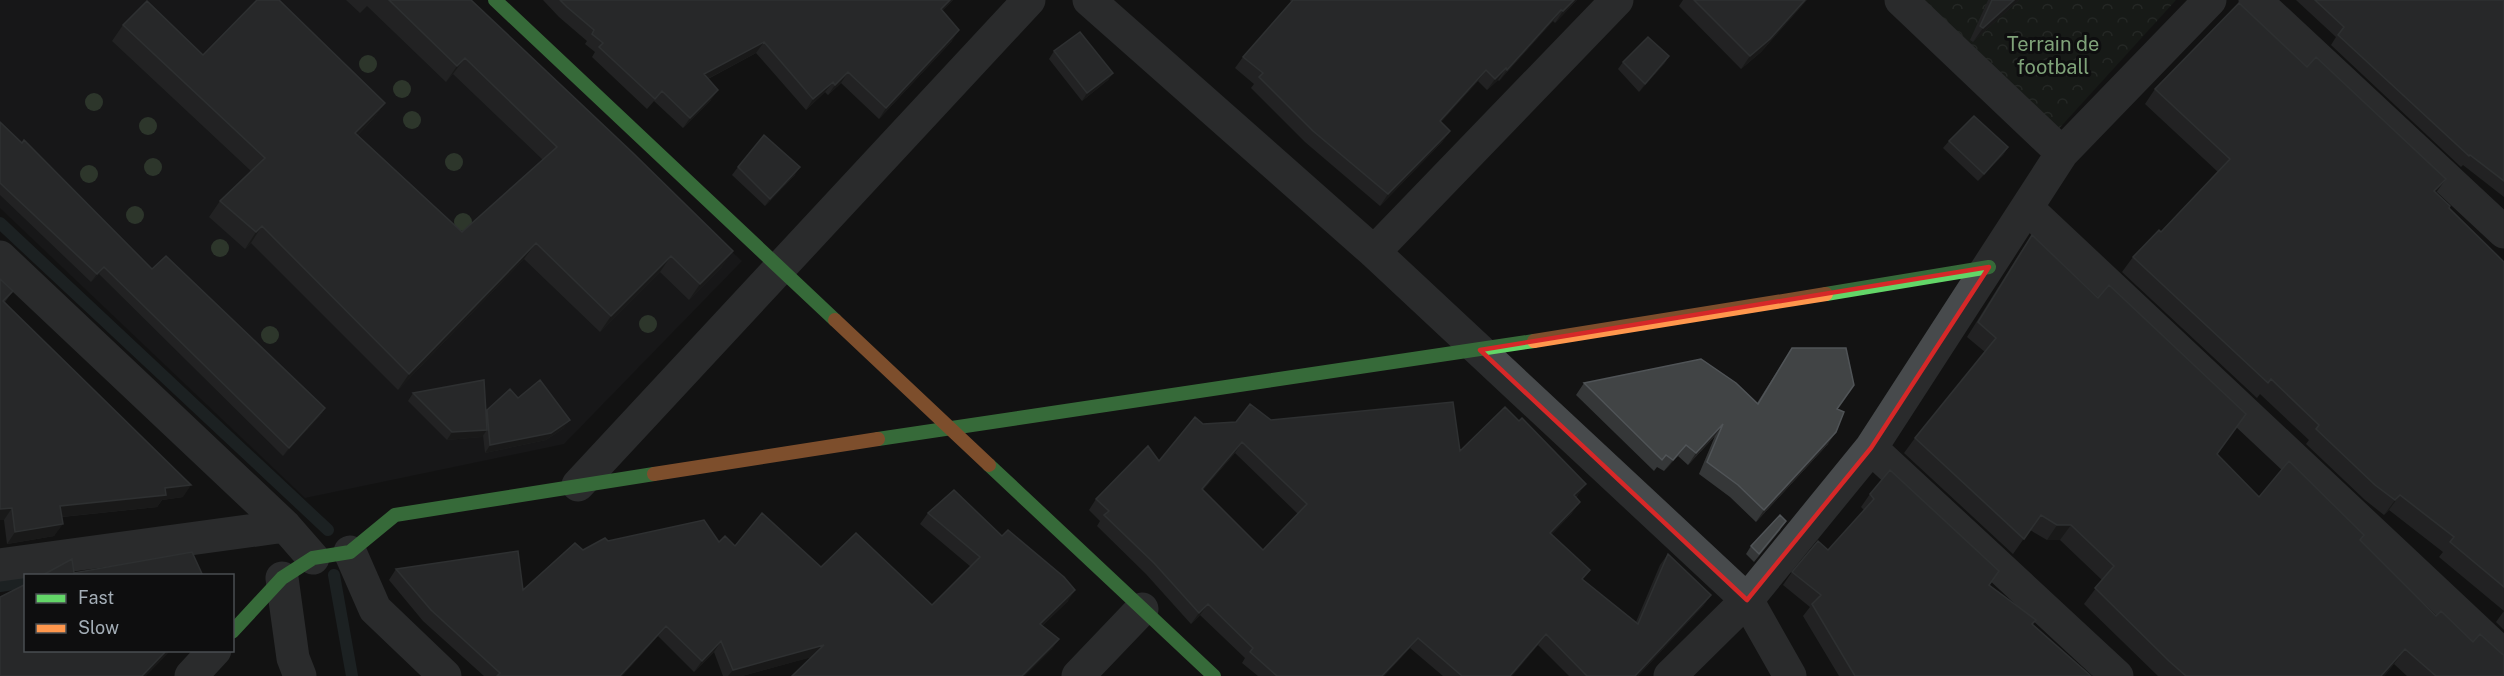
<svg xmlns="http://www.w3.org/2000/svg" width="2504" height="676" viewBox="0 0 2504 676" font-family="'Public Sans',sans-serif">
<style>
.built{fill:#1d1d1f}
.park{fill:url(#park-crowns)}
.lines{fill:none;stroke-linecap:round;stroke-linejoin:round}
.stream{stroke:#283437;stroke-width:12}
.street{stroke:#474a4c;stroke-width:33}
.fast{stroke:#63d668;stroke-width:14}
.slow{stroke:#ff974d;stroke-width:14}
.tree{fill:#4e624b}
.wall{fill:#353738;fill-rule:evenodd}
.shaded-wall{fill:#232323}
.building{fill:#414445;stroke:#505457;stroke-width:1.5;fill-rule:evenodd}
.marked{fill:none;stroke:#d62828;stroke-width:4.5;stroke-linejoin:round}
.labels{text-anchor:middle;dominant-baseline:central;stroke-width:6;stroke-linejoin:round;paint-order:stroke}
.park-label{font-size:20px;fill:#7fa279;stroke:#0e0e0f}
</style>
<defs>
<pattern id="park-crowns" width="20" height="18" patternUnits="userSpaceOnUse" patternTransform="scale(1.5)"><rect width="20" height="18" fill="#1d241d"/><path d="M2 6a3 3 0 1 1 6 0M12 15a3 3 0 1 1 6 0" fill="none" stroke="#3b413c"/></pattern>
</defs>
<rect width="100%" height="100%" fill="#131313"/>
<path class="built" d="M0,0H457L742,261L564,444L305,498L0,208Z"/>
<path class="park" d="M1917,0H2176L2055,133Z"/>
<g class="lines">
<path class="stream" d="M0,223L328,530
M334,575L352,676
M0,586L26,582"/>
<path class="street" d="M1089,0L1374,252L1747,600L1790,676
M1901,0L2062,153
M2255,0L2504,232
M2027,208L2504,656
M1374,252L1617,0
M0,257L285,526L313,558
M1871,448L2117,676
M578,485L1029,0
M350,552L375,609L445,676
M0,565L285,526
M282,578L293,658L300,676
M191,676L215,650
M1078,676L1142,609
M1670,676L1747,600L1871,448L2062,153L2210,0"/>
<path class="fast" d="M495,0L835,320
M1826,294L1989,267
M878,439L1534,341
M989,465L1214,676
M232,632L282,578L313,558L350,552L395,515L654,474"/>
<path class="slow" d="M835,320L989,465
M1534,341L1826,294
M654,474L878,439"/>
</g>
<g class="tree">
<circle cx="368" cy="64" r="9"/>
<circle cx="402" cy="89" r="9"/>
<circle cx="94" cy="102" r="9"/>
<circle cx="412" cy="120" r="9"/>
<circle cx="148" cy="126" r="9"/>
<circle cx="454" cy="162" r="9"/>
<circle cx="153" cy="167" r="9"/>
<circle cx="89" cy="174" r="9"/>
<circle cx="135" cy="215" r="9"/>
<circle cx="463" cy="222" r="9"/>
<circle cx="220" cy="248" r="9"/>
<circle cx="648" cy="324" r="9"/>
<circle cx="270" cy="335" r="9"/>
</g>
<path class="wall" d="M346,0H471L722,267L689,300L660,272L600,332L524,259L398,390L251,243L245,249L209,217L220,201L251,171L112,41L123,25L203,55L385,103L373,119L358,135L462,232L543,160L453,74L446,82L367,6L360,13Z
M543,0H953L942,11L952,41L879,119L841,83L828,95L825,92L806,110L756,53L708,79L711,100L683,128L654,101L647,109L592,57L595,52L585,44L587,41L559,17Z
M1290,0H1577L1555,23L1553,21L1499,81L1498,80L1487,90L1478,81L1441,122L1450,131L1442,142L1380,206L1305,142L1251,88L1254,84L1235,68L1243,57L1291,2Z
M1683,0H1807L1761,52L1741,69L1679,6Z
M1988,0H2019L1973,42L1970,40Z
M2296,0H2504V197L2463,165L2461,167L2331,45L2336,37Z
M1054,51L1113,73L1108,80L1082,101L1049,59Z
M1669,56L1664,64L1639,92L1618,69L1623,62Z
M2307,67L2446,179L2436,192L2449,208L2504,262V630L2496,622L2504,611L2439,557L2443,552L2389,510L2384,515L2365,500L2306,444L2309,440L2260,394L2257,398L2122,272L2133,257L2161,232L2218,172L2145,104L2155,89Z
M0,122L152,269L325,408L320,416L283,456L99,274L91,282L0,195Z
M1949,141L2008,147L2003,155L1978,181L1943,148Z
M738,167L795,175L765,206L732,175Z
M2032,235L2217,454L2259,497L2360,541L2436,616L2504,676H2407L2394,664L2384,676H2158L2084,604L2102,580L2060,540H2047L2030,530L2013,554L1904,453L1915,438L1985,352L1967,337L2021,251Z
M0,279L13,291L5,302L183,497L162,500L157,507L62,517L54,536L7,544L4,520Z
M1792,348L1837,409L1828,444L1756,522L1730,497L1699,474L1715,436L1688,465L1678,456L1664,471L1657,467L1654,471L1576,395L1584,383L1757,403Z
M413,393L486,412L487,410L518,398L564,428L546,440L485,453L483,435L482,437L447,440L408,401Z
M1271,420L1460,451L1578,495L1576,498L1572,513L1551,535L1583,580L1636,622L1660,565L1668,554L1711,595L1703,606L1638,676H1569L1538,645L1512,676H1443L1410,648L1384,676H1258L1242,663L1245,658L1200,615L1191,624L1146,574L1097,526L1100,521L1089,510L1096,499L1159,461L1203,424ZM1235,453L1298,514L1263,550L1203,490Z
M1870,494L1989,586L2091,676H1839L1803,616L1810,607L1783,585L1792,572L1828,550L1864,510L1861,507Z
M928,513L1068,601L1042,626L1059,639L1051,650L811,657L742,676H723L714,652L694,672L658,636L622,676H484L423,621L389,580L396,569L523,590L583,550L608,541L719,542L821,567L932,605L971,567L920,524Z
M1781,529L1754,562L1746,554L1751,546Z"/>
<path class="shaded-wall" d="M950,0H953L933,19L941,9Z
M1574,0H1577L1555,23L1563,11Z
M1805,0H1807L1761,52L1741,69L1750,56Z
M2014,0H2019L1973,42L1983,28Z
M1561,10L1553,21L1499,81L1507,70Z
M959,30L952,41L879,119L886,108Z
M764,42L756,53L696,85L704,74Z
M1669,56L1664,64L1639,92L1645,84Z
M465,58L453,74L446,82L457,66Z
M1506,68L1498,80L1487,90L1495,79Z
M1486,70L1478,81L1431,133L1440,121Z
M848,72L841,83L828,95L835,85Z
M1113,73L1108,80L1082,101L1087,93Z
M833,82L825,92L806,110L813,99Z
M718,90L711,100L683,128L690,118Z
M385,103L373,119L344,149L355,133Z
M1450,131L1442,142L1380,206L1388,194Z
M2008,147L2003,155L1978,181L1984,174Z
M800,167L795,175L765,206L770,199Z
M2446,179L2435,194L2434,191Z
M262,226L251,243L245,249L256,232Z
M536,243L524,259L398,390L409,374Z
M733,251L722,267L689,300L700,284Z
M671,256L660,272L600,332L611,316Z
M104,267L99,274L91,282L97,274Z
M325,408L320,416L283,456L289,448Z
M570,420L564,428L546,440L485,453L490,445Z
M1723,424L1715,436L1688,465L1696,453Z
M487,430L482,437L447,440L452,432Z
M1836,432L1828,444L1756,522L1764,510Z
M1242,442L1235,453L1194,500L1202,489Z
M1686,445L1678,456L1664,471L1673,460Z
M1586,484L1578,495L1566,506L1574,495Z
M191,485L183,497L162,500L157,507L51,518L60,506L165,488Z
M2400,495L2389,510L2384,515L2395,500Z
M1580,502L1572,513L1542,544L1550,533Z
M12,508L4,520H0V509Z
M63,524L54,536L7,544L15,532Z
M2057,525H2071L2060,540H2047Z
M1075,590L1068,601L1033,635L1040,624Z
M1711,595L1703,606L1638,676H1635Z
M1208,604L1200,615L1191,624L1199,613Z
M666,626L658,636L622,676H620Z
M1546,634L1538,645L1512,676H1510Z
M1418,638L1410,648L1384,676H1382Z
M1059,639L1051,650L1025,676H1022Z
M721,641L714,652L694,672L702,661Z
M824,645L816,656L742,676H728L733,670Z
M2405,649L2394,664L2384,676H2381Z
M166,651H170L146,676H142Z"/>
<path class="building" d="M257,0H279L385,103L355,133L462,232L557,147L465,58L457,66L389,0H471L633,153L733,251L700,284L671,256L611,316L536,243L409,374L262,226L256,232L220,201L265,158L123,25L147,1L203,55Z
M560,0H950L941,9L959,30L886,108L848,72L835,85L833,82L813,99L764,42L704,74L718,90L690,118L662,91L655,99L599,47L603,43L592,34L594,30L567,7Z
M1293,0H1574L1563,11L1561,10L1507,70L1506,68L1495,79L1486,70L1440,121L1450,131L1388,194L1313,131L1259,77L1263,73L1243,57Z
M1694,0H1805L1770,39L1750,56Z
M1992,0H2014L1983,28L1980,26Z
M2315,0H2504V181L2470,155L2469,156L2338,35L2344,27Z
M2239,3L2307,67L2316,57L2446,179L2434,191L2450,206L2449,208L2504,262V587L2450,542L2454,537L2400,495L2395,500L2375,485L2316,429L2319,425L2271,379L2268,383L2133,257L2159,230L2161,232L2230,159L2155,89Z
M1080,32L1113,73L1087,93L1054,51Z
M1648,37L1669,56L1645,84L1623,62Z
M1974,116L2008,147L1984,174L1949,141Z
M0,122L22,143L24,140L152,269L166,256L325,408L289,448L104,267L97,274L0,183Z
M764,135L800,167L770,199L738,167Z
M2032,235L2098,298L2109,285L2246,414L2217,454L2259,497L2289,461L2364,535L2360,540L2436,616L2441,611L2473,642L2480,634L2502,654L2504,655V676H2436L2405,649L2381,676H2186L2169,661L2095,588L2114,566L2071,525H2057L2041,515L2024,539L1915,438L1996,338L1978,322Z
M0,279L13,291L3,301L191,485L165,488L166,495L60,506L63,524L15,532L12,508L0,509Z
M1792,348H1846L1854,385L1837,409L1844,412L1836,432L1764,510L1738,485L1707,462L1723,424L1696,453L1686,445L1673,460L1666,455L1662,460L1584,383L1701,359L1736,383L1758,404Z
M484,380L487,430L452,432L413,393Z
M540,380L570,420L551,433L490,445L487,410L510,389L518,398Z
M1453,402L1460,451L1505,407L1519,421L1522,418L1586,484L1574,495L1580,502L1550,533L1590,570L1582,579L1638,624L1668,554L1711,595L1635,676H1587L1546,634L1510,676H1462L1418,638L1382,676H1277L1250,652L1253,648L1208,604L1199,613L1154,563L1104,515L1109,511L1096,499L1148,446L1159,461L1195,417L1203,424L1236,422L1250,404L1271,420ZM1242,442L1307,504L1263,550L1202,489Z
M1890,470L1999,571L1989,585L2036,620L2032,624L2091,676H1855L1812,604L1821,595L1792,572L1818,541L1828,550L1874,499L1870,494Z
M954,490L1002,536L1008,530L1064,577L1075,590L1040,624L1059,639L1022,676H792L824,645L733,670L721,641L702,661L666,626L620,676H497L500,673L431,610L396,569L518,551L523,590L575,543L583,550L605,538L608,541L704,520L719,542L725,536L735,546L762,513L821,567L856,533L932,605L980,557L928,513Z
M1780,515L1786,521L1759,554L1751,546Z
M192,552L203,576H41L72,559L74,573Z
M26,584V651H166L142,676H0V597Z"/>
<path d="M0 0H2504V676H0ZM1989,267L1871,448L1747,600L1480,350Z" fill="#131313" fill-opacity=".55" fill-rule="evenodd"/>
<path class="marked" d="M1989,267L1871,448L1747,600L1480,350Z"/>
<g class="labels">
<g class="park-label">
<text x="2053" y="44">Terrain de<tspan x="2053" dy="23">football</tspan></text>
</g>
</g>
<rect x="24" y="574" width="210" height="78" fill="#0e0e0f" stroke="#4a4e52" stroke-width="1.5"/>
<rect x="36" y="594" width="30" height="9" fill="#63d668" stroke="#4a4e52" stroke-width="1.5"/>
<text x="78" y="604" font-size="18" fill="#a3adb6">Fast</text>
<rect x="36" y="624" width="30" height="9" fill="#ff974d" stroke="#4a4e52" stroke-width="1.5"/>
<text x="78" y="634" font-size="18" fill="#a3adb6">Slow</text>
</svg>
